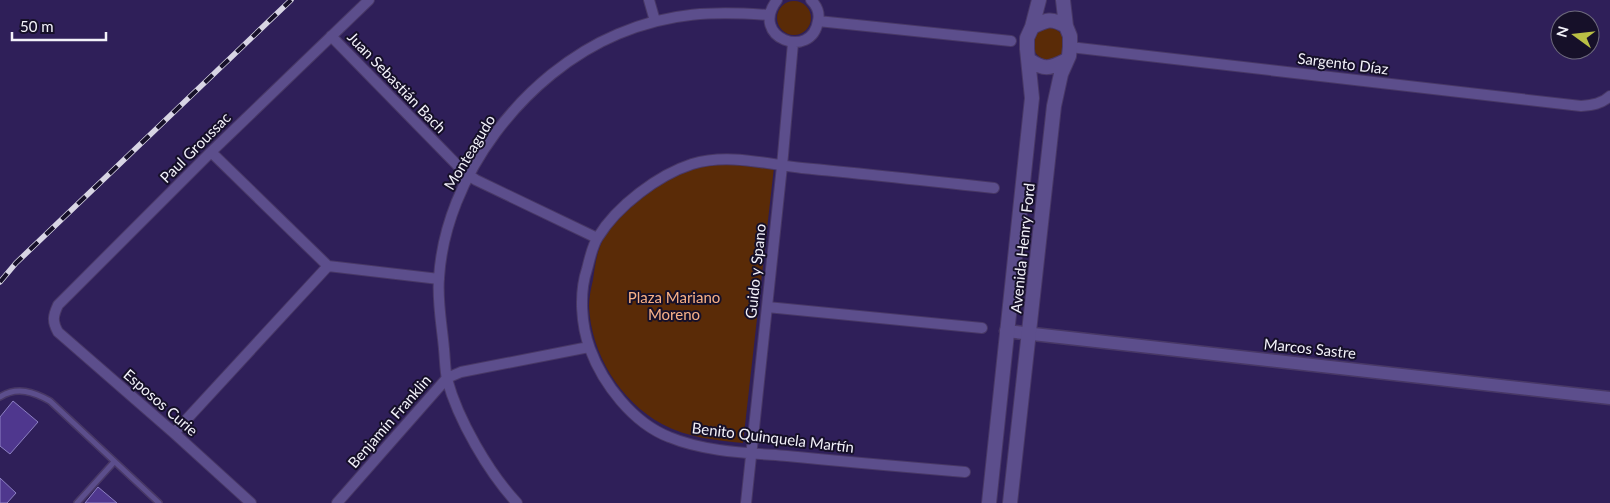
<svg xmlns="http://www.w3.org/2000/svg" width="1610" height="503" viewBox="0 0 1610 503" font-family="Lato,sans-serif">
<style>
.green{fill:#5a2b07}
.building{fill:#4f378e;stroke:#8d80c3}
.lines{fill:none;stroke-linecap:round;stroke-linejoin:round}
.service-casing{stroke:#483866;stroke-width:8}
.minor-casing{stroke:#483866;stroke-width:12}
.tertiary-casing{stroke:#483866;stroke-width:15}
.secondary-casing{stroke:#483866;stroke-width:16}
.service{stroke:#5c4e8c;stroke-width:5}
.minor{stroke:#5c4e8c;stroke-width:10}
.tertiary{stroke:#5c4e8c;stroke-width:12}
.secondary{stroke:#5c4e8c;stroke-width:14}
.rail-casing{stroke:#d8d5e4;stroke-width:5.5}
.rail{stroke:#161029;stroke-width:4;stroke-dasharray:11;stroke-linecap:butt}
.labels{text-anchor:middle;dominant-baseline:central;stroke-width:4;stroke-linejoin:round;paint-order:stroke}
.street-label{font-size:15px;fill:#f3f2fa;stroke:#161029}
.park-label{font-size:15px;fill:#f8b187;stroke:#161029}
</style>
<rect width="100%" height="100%" fill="#2f1f59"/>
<path class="green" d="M777 18a17 17 0 1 1 34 0a17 17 0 1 1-34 0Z
M1033 44a16 16 0 1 1 32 0a16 16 0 1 1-32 0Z
M735,162L774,167L743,443C715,440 688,438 662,424C620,401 591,354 589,306C589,298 591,288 593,280C595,265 597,249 605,236C613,223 624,213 636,203C669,174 691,165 735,162Z"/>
<path class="building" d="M13,401L38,422L10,454L0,446V417Z
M0,478L16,493L7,503H0Z
M98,487L117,503H85Z"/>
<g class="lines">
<defs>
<path id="service" d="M0,397C17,386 34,392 50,401L159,503
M77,503L114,462"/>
<path id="minor" d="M649,0L655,21
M777,0C748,38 812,61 818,21C820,13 817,6 811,0
M818,21L1011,41
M331,36L464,172L476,180L597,238
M1070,47L1581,106C1592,105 1602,104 1610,96
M211,152L328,266L439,279
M767,307L982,328
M174,433L328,266
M965,472C906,467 847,462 787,456C749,453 705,452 669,437C633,423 603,384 590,349C581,325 579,293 587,269C590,258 592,246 598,237C617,206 658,175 692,164C728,153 766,164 802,168C866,174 930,181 994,188
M251,503L174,433L58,332C52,321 53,316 58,305L211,152L369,0
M337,503L447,378L461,372L589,347
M517,503C489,473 458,420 447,379C445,370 445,359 444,349C442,326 437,301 439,278C445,176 525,73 618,34C670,12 714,11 769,15
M746,503L782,166L793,43"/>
<path id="tertiary" d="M1006,331L1610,398"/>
<path id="secondary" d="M1032,27C1046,20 1051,17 1066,26
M1029,60C1044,70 1049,69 1065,61
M989,503L1032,98L1027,49V38L1032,27L1039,0
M1010,503L1054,106L1061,74L1069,56L1070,47V36L1066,26L1063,0"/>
</defs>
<use href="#service" class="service-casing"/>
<use href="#minor" class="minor-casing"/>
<use href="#tertiary" class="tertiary-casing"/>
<use href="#secondary" class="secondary-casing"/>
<use href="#service" class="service"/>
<use href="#minor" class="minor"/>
<use href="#tertiary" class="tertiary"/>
<use href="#secondary" class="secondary"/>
<defs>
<path id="rail" d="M0,282L16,263L291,0"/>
</defs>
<use href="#rail" class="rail-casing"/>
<use href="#rail" class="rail"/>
</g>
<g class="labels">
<g class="street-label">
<text transform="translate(1343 63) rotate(7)">Sargento Díaz</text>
<text transform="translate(397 82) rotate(46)">Juan Sebastián Bach</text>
<text transform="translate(195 147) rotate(-45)">Paul Groussac</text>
<text transform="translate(469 152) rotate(-59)">Monteagudo</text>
<text transform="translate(1022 248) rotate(-84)">Avenida Henry Ford</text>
<text transform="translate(755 271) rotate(-84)">Guido y Spano</text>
<text transform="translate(1310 348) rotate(6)">Marcos Sastre</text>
<text transform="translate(161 402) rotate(41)">Esposos Curie</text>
<text transform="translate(389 421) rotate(-49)">Benjamín Franklin</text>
<text transform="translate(773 437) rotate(7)">Benito Quinquela Martín</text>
</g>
<g class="park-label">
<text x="674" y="297">Plaza Mariano<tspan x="674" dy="17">Moreno</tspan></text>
</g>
</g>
<g transform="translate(1575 35) rotate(285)"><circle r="24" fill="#161029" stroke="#6e6a7d"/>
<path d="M0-4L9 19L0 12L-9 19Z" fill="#bac045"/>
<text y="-8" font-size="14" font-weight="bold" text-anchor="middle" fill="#f3f2fa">N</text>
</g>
<path d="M12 32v8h94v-8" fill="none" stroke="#f3f2fa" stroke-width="2.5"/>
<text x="20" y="32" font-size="15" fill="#f3f2fa" stroke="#161029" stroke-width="4" paint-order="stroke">50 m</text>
</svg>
